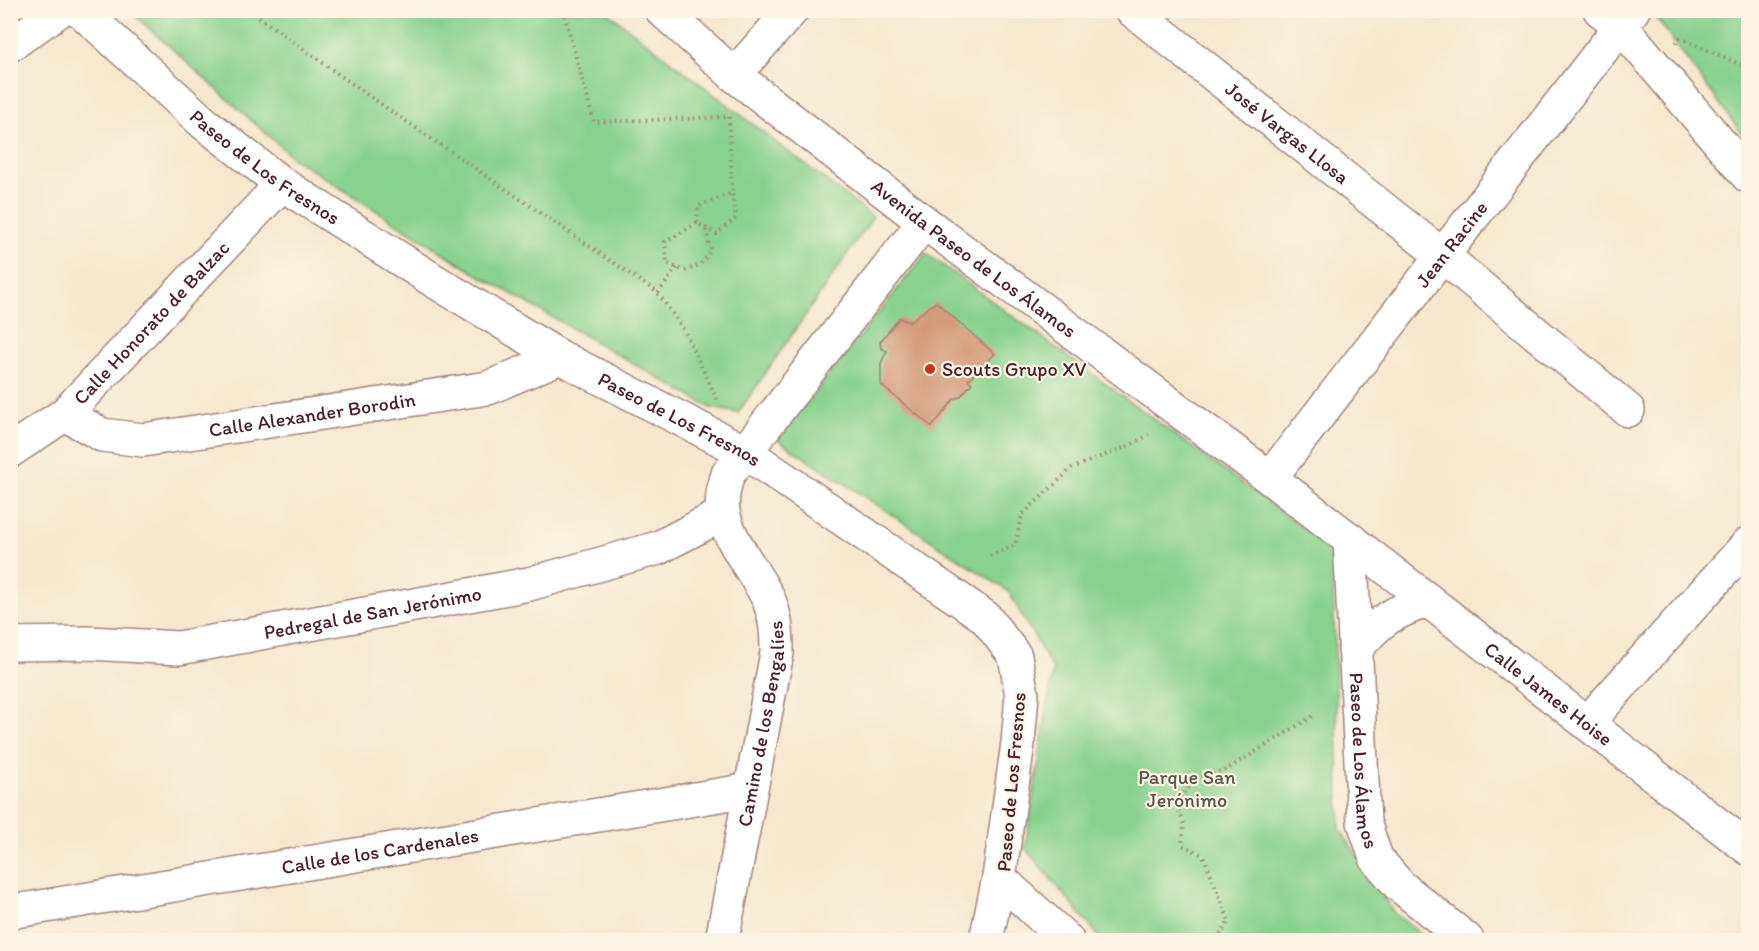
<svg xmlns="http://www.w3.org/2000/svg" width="1759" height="951" viewBox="0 0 1759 951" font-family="Itim,sans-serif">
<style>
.green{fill:#89d28e;stroke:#6a785c;stroke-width:1.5}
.building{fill:#d39977}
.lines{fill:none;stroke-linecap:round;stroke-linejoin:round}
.minor-casing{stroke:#a0837c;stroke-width:36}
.path{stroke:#a0837c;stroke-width:4;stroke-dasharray:1.5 4.5;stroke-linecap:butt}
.minor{stroke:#fff;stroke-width:33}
.poi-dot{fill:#c8321e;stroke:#fcf5e5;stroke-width:2}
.labels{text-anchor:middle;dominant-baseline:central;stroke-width:4.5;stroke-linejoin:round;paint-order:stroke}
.street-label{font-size:20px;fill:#4a1f2b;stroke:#fcf5e5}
.poi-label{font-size:20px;fill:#4a1f2b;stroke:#fcf5e5;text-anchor:start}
.park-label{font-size:20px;fill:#5d5549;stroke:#fcf5e5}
</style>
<rect width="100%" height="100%" fill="#fcf5e5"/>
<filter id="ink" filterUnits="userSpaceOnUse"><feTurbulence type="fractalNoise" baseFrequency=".0167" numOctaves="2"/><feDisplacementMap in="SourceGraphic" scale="12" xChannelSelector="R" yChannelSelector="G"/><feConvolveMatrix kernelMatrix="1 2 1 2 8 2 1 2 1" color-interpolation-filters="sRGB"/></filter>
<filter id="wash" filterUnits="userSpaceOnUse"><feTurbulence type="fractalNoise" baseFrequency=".008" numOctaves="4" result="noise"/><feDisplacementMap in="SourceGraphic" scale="24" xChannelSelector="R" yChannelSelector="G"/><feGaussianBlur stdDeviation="1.35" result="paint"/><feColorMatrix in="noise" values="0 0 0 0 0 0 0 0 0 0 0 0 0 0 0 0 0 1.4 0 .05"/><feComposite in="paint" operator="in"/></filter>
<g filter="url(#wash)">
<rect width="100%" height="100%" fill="#f7e7ce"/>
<path class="green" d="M130,11H606L873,217L738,413L711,408L475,273L293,158Z
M1651,11H1748V142Z
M926,253L1332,549L1340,829L1394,913L1429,940H1102L1025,848L1053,670L1008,591L778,440Z"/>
<g id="blocks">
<path class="building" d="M936,302L995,354L968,380L972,383L960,397L954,399L932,427L881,385V363L887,351L881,348L880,342L899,318L909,322Z"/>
</g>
</g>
<g filter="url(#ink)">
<use href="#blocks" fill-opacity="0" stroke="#a0837c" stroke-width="1.5"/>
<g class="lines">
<defs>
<g id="minor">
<path id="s1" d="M80,10L204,123L282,184L433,280L560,357L745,452L985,617L1015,656L1022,695L1018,743L999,878L986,940"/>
<path id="s2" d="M662,10L734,75L924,222L1270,478L1748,848"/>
<path id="s3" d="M1132,10L1443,256L1628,410"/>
<path d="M1600,10L1621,26L1748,176"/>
<path d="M10,45L60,10"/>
<path d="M734,75L792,10"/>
<path id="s4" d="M65,414L102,435L143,440L488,388L560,357"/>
<path id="s5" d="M10,451L65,414L282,184"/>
<path id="s6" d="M1270,478L1633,10"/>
<path id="s7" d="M1350,539L1364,822L1376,858L1399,885L1467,940"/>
<path id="s8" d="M10,644L89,643L179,648L529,584L658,548L723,514"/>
<path d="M1355,650C1381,619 1390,614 1428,600"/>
<path d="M1587,723L1748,544"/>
<path d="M999,878L1067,940"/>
<path id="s9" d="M10,912L750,790"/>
<path id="s10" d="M722,940L777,653C777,633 776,616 768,598C756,574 726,536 723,511C721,498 724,487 728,474L924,222"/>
</g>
</defs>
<use href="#minor" class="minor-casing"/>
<path class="path" d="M249,10L369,96L658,293L684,330L719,403
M563,10L594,122L729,117
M1676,43L1680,38L1748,68
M729,117L732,193L736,218L717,234L697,223L698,206L732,193
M697,223L665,242L667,263L684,271L700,265L711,251L706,229
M658,293L678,267
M990,556L1015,545L1022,515L1072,468L1126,447L1149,435
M1217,940L1229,921L1203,855L1182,845L1184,824L1175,803L1196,779L1226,770L1315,715"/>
<use href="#minor" class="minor"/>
</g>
</g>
<circle class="poi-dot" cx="930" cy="369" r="6"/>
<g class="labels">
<g class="street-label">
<text stroke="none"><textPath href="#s3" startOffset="198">José Vargas Llosa</textPath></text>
<text stroke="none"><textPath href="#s1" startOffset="243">Paseo de Los Fresnos</textPath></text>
<text stroke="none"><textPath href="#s6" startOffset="296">Jean Racine</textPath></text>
<text stroke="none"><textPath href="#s2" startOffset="399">Avenida Paseo de Los Álamos</textPath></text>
<text stroke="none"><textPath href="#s5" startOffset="192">Calle Honorato de Balzac</textPath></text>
<text stroke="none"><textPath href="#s4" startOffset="255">Calle Alexander Borodin</textPath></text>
<text stroke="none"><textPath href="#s1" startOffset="729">Paseo de Los Fresnos</textPath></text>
<text stroke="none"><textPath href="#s8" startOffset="366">Pedregal de San Jerónimo</textPath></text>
<text stroke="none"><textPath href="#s2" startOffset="1120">Calle James Hoise</textPath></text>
<text stroke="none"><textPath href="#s10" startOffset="220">Camino de los Bengalíes</textPath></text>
<text stroke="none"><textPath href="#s7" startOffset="222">Paseo de Los Álamos</textPath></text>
<text transform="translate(1011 782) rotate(-85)">Paseo de Los Fresnos</text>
<text stroke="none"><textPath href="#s9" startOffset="375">Calle de los Cardenales</textPath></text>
</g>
<g class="poi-label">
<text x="942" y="369">Scouts Grupo XV</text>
</g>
<g class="park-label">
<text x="1187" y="777">Parque San<tspan x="1187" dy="23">Jerónimo</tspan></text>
</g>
</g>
<rect width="1759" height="951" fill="none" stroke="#fcf5e5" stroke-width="36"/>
</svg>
